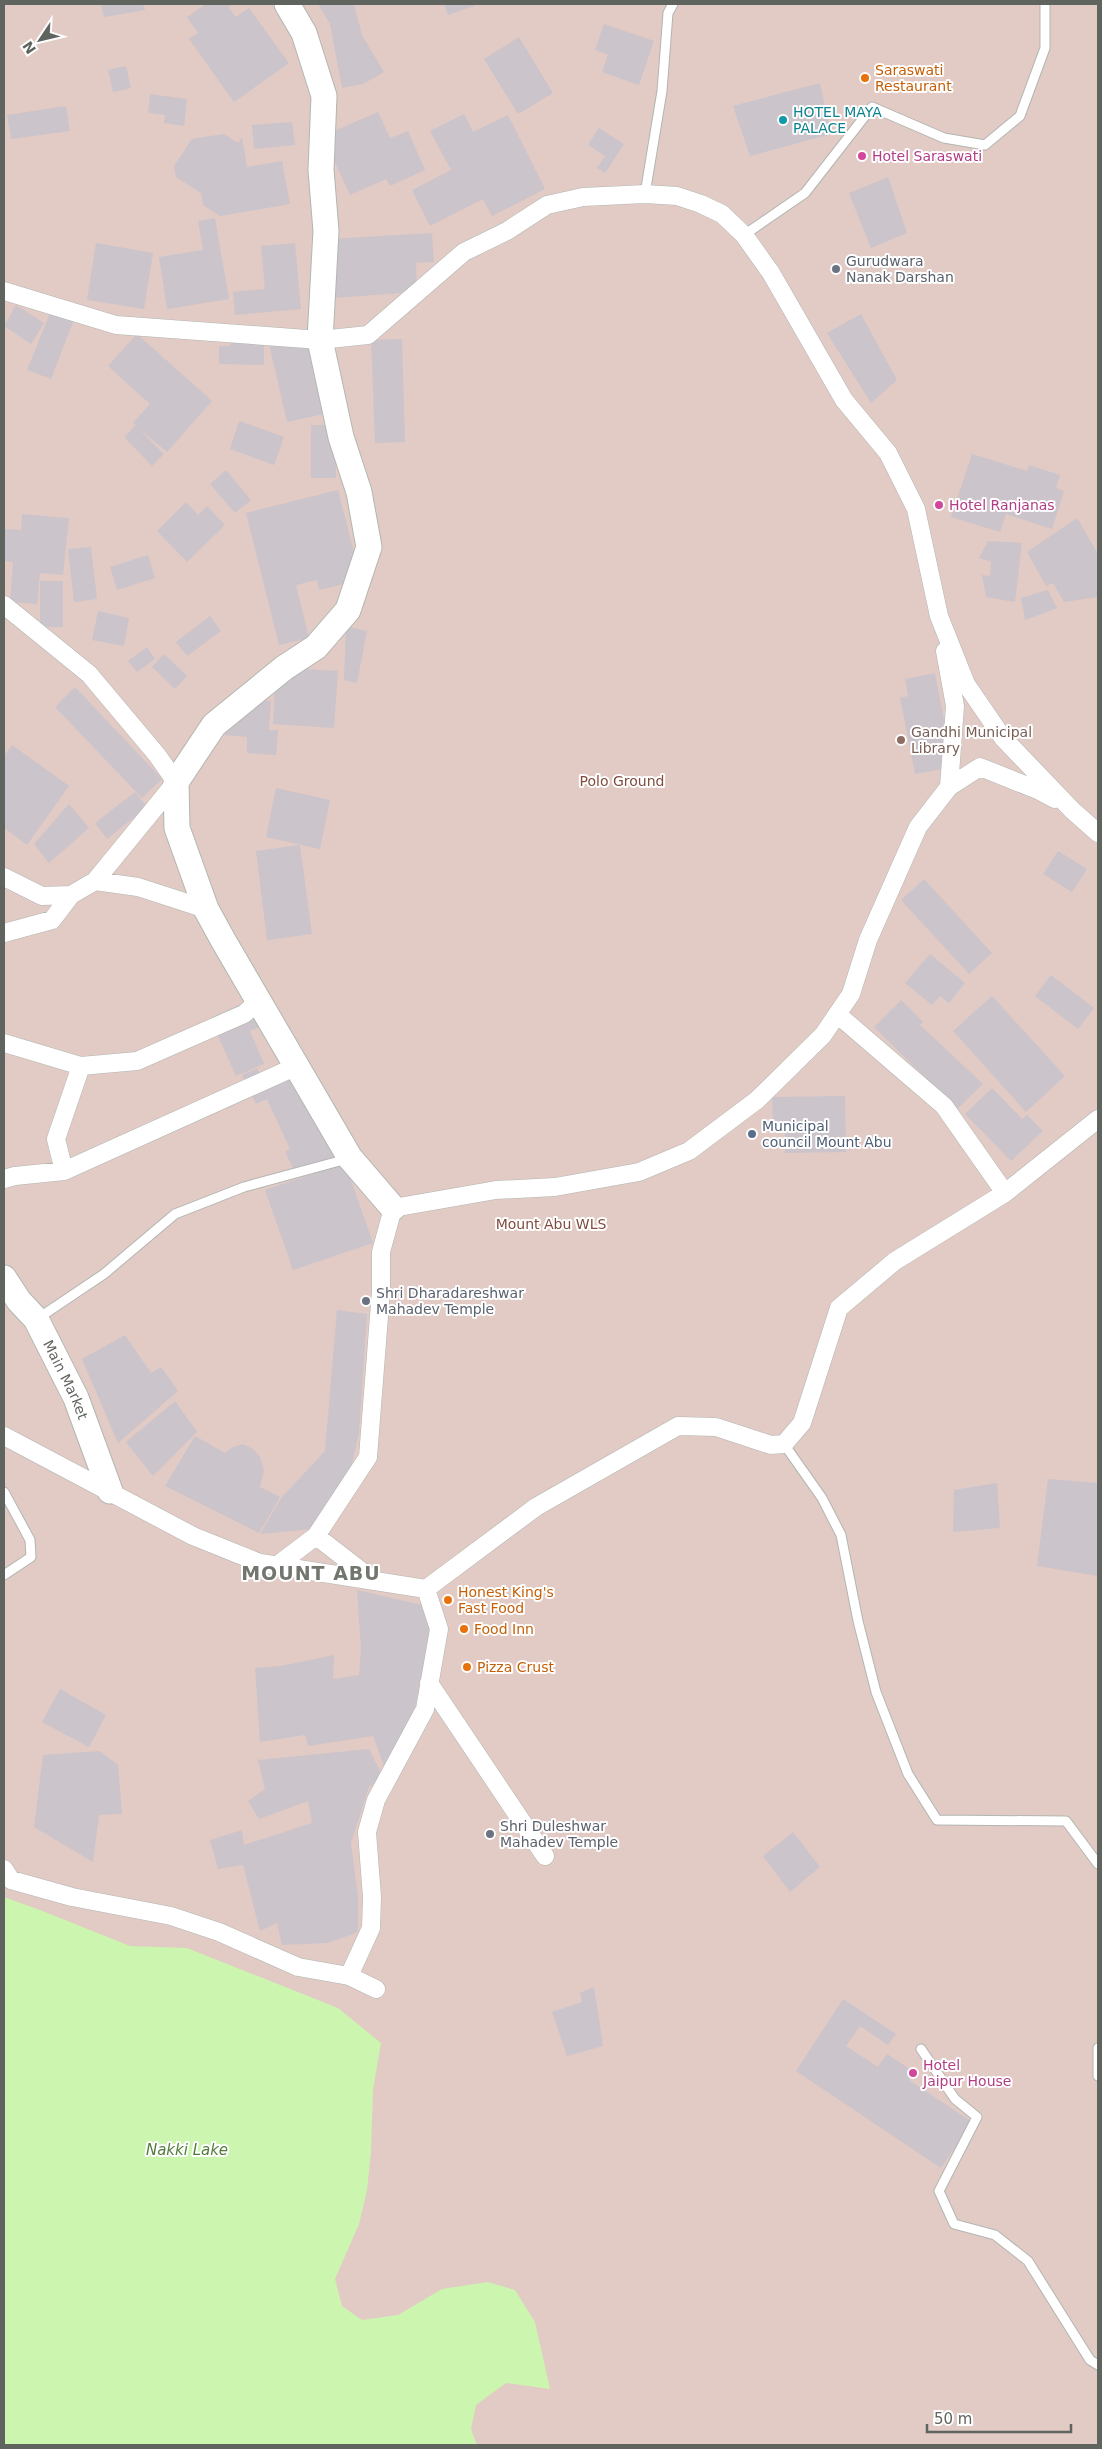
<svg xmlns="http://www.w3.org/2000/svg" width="1102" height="2449" viewBox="0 0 1102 2449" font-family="'DejaVu Sans',sans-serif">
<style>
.green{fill:#e2cac5}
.water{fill:#ccf5af}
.building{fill:#cbc4cb}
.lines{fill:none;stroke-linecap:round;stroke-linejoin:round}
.service-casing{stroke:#b2b6b1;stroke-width:11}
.minor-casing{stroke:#b2b6b1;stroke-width:19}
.secondary-casing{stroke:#b2b7b0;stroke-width:27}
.service{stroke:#fff;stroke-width:9}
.minor{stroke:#fff;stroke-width:18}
.secondary{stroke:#fff;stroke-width:25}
.food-dot{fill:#e8710a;stroke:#fff;stroke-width:2}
.culture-dot{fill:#0f9aa8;stroke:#fff;stroke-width:2}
.hotel-dot{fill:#d1479c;stroke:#fff;stroke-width:2}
.worship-dot{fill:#6b7280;stroke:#fff;stroke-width:2}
.education-dot{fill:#8d6e63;stroke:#fff;stroke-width:2}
.service-dot{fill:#5c6f8a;stroke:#fff;stroke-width:2}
.labels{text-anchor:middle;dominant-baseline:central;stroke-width:4;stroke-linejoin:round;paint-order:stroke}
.food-label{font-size:14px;fill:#c56008;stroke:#fff;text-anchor:start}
.culture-label{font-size:14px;fill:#0d838f;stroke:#fff;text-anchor:start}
.hotel-label{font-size:14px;fill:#b23c85;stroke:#fff;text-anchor:start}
.worship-label{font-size:14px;fill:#5b616d;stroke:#fff;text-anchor:start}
.education-label{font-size:14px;fill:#785e54;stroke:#fff;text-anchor:start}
.park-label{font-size:14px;fill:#814c40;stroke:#fff}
.service-label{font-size:14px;fill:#4e5e75;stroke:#fff;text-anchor:start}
.street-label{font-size:14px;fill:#60645e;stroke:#fff}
.water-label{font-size:15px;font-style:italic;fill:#537c3d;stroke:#fff}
.district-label{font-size:19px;font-weight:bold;letter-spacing:1px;fill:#71766f;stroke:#fff}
</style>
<rect width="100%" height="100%" fill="#ede6ee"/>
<path class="green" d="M4,4H1098V2445H4Z"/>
<path class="water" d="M4,1897L40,1910L130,1946L187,1948L338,2008L381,2043L373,2090L371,2152L367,2190L359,2224L335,2279L342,2306L362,2320L398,2315L442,2289L488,2282L515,2290L535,2322L550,2389L506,2383L476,2405L471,2429L477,2445H4Z"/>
<path class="building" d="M101,4H143L145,10L104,17Z
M206,4H233L228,7L236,17L249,8L289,63L234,102L189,39L198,33L187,17Z
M318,4H354L362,35L384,72L363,84L342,88L330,24Z
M444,4H473L474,6L448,15Z
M604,24L654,41L639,85L602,72L608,55L595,50Z
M519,37L553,93L518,114L484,59Z
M126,66L131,88L113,92L108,70Z
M820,83L831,134L750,156L733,106Z
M150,94L187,99L184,126L164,123L165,115L148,113Z
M66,106L70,131L11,139L7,115Z
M378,112L390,138L408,131L425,170L390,186L386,179L350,195L323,136Z
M464,114L473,132L508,115L545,189L492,216L483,199L430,226L412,190L451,170L430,131Z
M292,122L295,145L254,149L252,125Z
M599,128L624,144L605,173L597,168L605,156L588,145Z
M224,134L238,143L242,137L247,167L282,161L290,204L220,216L203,205L201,193L176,177L174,166L192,139Z
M888,177L907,233L871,248L849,193Z
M215,218L229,299L167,309L159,257L203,250L198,221Z
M432,233L434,262L416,263L417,292L333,298L329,239Z
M96,243L153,253L144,309L87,300Z
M295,243L301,309L235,315L233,292L265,289L261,246Z
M16,305L44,323L31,344L4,326Z
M52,308L75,317L51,379L27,370Z
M861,314L897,380L871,403L827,333Z
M137,334L212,401L167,452L138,428L164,454L152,466L124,437L136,425L133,423L150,404L108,366Z
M230,335H264V365L219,364V346H230Z
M306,336L324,414L287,422L269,344Z
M402,339L405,442L375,443L371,340Z
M239,421L284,437L274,465L230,449Z
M311,425H335L336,478H311Z
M972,454L1027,471L1029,465L1060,475L1056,488L1064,491L1052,529L1006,514L1000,532L951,517Z
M226,470L251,500L235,513L210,484Z
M338,490L361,580L319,590L317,580L296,585L309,638L279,645L246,513Z
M186,502L198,515L207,506L225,525L187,562L157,531Z
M22,514L69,518L63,575L40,573L37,604L10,602L13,562L4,561V529L21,530Z
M1077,518L1098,554V597L1064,602L1053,583L1046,586L1027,552Z
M988,541L1022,543L1015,602L986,597L982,575L990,576L991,562L979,558Z
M91,547L97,599L74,602L68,549Z
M148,555L155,578L117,590L110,567Z
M40,581H63V627H40Z
M1048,590L1057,608L1025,620L1021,598Z
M98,611L129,618L124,646L92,640Z
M210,616L221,631L187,656L176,642Z
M346,626L367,631L357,683L344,680Z
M147,647L155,659L137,672L128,661Z
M164,654L187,676L175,689L152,667Z
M276,667L338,671L334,728L273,724Z
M935,673L953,767L915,774L900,698L908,696L905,679Z
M75,687L162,779L142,798L55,707Z
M228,698L271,701L269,730H278L276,755L247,753V737L225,735Z
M12,745L69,786L27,845L4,828V756Z
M276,788L330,800L320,849L266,837Z
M135,792L147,807L107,839L95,823Z
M69,804L89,828L49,863L34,844Z
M300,845L312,934L267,940L256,851Z
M1058,851L1087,869L1072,892L1043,874Z
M924,879L992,953L969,974L901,900Z
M930,954L965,983L949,1003L940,996L932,1005L905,983Z
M1051,975L1094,1008L1078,1029L1035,996Z
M265,993L277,1019L250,1031L264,1064L236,1076L210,1018Z
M992,996L1065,1076L1026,1112L953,1031Z
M901,1000L923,1022L920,1025L983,1084L957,1109L874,1027Z
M292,1059L336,1158L296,1175L285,1151L290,1149L267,1099L256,1104L242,1075L257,1068L260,1074Z
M992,1088L1022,1119L1027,1115L1043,1131L1011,1161L965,1114Z
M845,1096L846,1152L785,1153V1124H773L772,1097Z
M345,1163L373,1243L293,1270L265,1190Z
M337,1310L367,1314L359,1433L351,1468L312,1529L260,1534L282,1497L325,1451Z
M125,1335L151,1373L161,1367L178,1391L118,1443L82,1359Z
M175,1401L197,1432L153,1476L126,1442Z
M195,1436L225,1453L231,1448L243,1444L253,1449L260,1457L264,1471L260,1487L280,1497L259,1533L165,1486Z
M1048,1479L1098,1483V1576L1037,1566Z
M997,1483L1000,1528L953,1532L954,1490Z
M357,1590L435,1608L415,1707L386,1771L373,1736L308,1746L305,1735L260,1742L255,1668L281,1666L334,1655L333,1679L359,1675L361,1649Z
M60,1689L106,1715L89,1747L42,1722Z
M369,1749L383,1777L369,1787L351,1843L358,1896V1932L328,1943L282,1945L277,1923L260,1931L243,1865L218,1869L210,1840L242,1830L244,1845L312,1823L308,1801L259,1819L248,1801L265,1789L258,1760Z
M100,1751L118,1765L122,1814L99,1815L93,1862L34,1827L43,1755Z
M793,1832L820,1867L790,1892L763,1856Z
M594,1987L603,2046L567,2056L552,2012L582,2002L580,1993Z
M843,1999L896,2034L888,2045L860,2026L846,2046L878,2067L887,2054L914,2072L909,2080L972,2122L941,2168L796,2071Z"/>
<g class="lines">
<defs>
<path id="service" d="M645,194L662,91L668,13L673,4
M744,235L805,193L872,107L944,138L985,145L1020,116L1045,48V4
M37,1319L104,1274L175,1214L244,1187L347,1159
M784,1444L822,1498L841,1535L858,1621L876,1692L908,1774L937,1820L1066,1821L1098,1864
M4,1492L30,1540L31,1557L4,1575
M1098,2048V2076
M921,2049L955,2099L977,2117L939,2191L954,2224L995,2235L1028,2261L1090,2360L1098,2365"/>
<path id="minor" d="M4,291L116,325L320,340L368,335L464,252L507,231L547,205L583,197L645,194L677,196L701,204L722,214L744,235L771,273L844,400L888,453L916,509L939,616L966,684L1003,738L1072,810L1098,833
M4,605L89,674L157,755L176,782L95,881L71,895L42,896L4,877
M945,651L955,706L949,787
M95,881L138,887L206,909
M4,933L52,920L71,895
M837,1014L944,1106L1005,1193
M4,1043L81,1066L137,1061L244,1014L260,1000
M64,1171L56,1139L81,1066
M4,1179L15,1176L64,1171L297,1066
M4,1436L193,1536L260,1563L426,1589L536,1507L678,1426L716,1427L771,1445L784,1444L802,1423L839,1308L895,1261L1005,1193L1098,1119
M316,1536L373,1580
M279,1564L316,1536L368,1457L381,1291V1252L393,1208L496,1190L555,1187L639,1172L689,1151L757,1100L823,1035L851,994L868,940L918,827L949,787L980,767L1040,791L1055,799
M429,1683L545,1856
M4,1869L11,1880L72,1897L171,1916L219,1932L298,1967L349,1976L376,1989
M349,1976L371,1928L372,1897L367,1832L376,1800L425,1709L439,1629L426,1589"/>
<g id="secondary">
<path d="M287,4L304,33L324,96L321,170L326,231L320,340L341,437L359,492L369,547L348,610L316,647L284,668L214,725L176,782L177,828L206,909L223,940L350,1158L393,1208"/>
<path id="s1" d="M4,1278L19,1301L36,1319L76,1398L110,1491"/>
</g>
</defs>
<use href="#service" class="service-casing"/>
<use href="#minor" class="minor-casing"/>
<use href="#secondary" class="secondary-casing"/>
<use href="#service" class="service"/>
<use href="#minor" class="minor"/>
<use href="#secondary" class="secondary"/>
</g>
<g class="food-dot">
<circle cx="865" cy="78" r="5"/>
<circle cx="448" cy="1600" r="5"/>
<circle cx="464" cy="1629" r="5"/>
<circle cx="467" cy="1667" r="5"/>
</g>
<circle class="culture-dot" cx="783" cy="120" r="5"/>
<g class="hotel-dot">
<circle cx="862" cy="156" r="5"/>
<circle cx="939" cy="505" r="5"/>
<circle cx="913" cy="2073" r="5"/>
</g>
<g class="worship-dot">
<circle cx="836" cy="269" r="5"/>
<circle cx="366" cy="1301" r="5"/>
<circle cx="490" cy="1834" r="5"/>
</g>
<circle class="education-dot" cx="901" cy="740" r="5"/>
<circle class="service-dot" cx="752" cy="1134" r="5"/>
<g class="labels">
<g class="food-label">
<text x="875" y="70">Saraswati<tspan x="875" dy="16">Restaurant</tspan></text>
<text x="458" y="1592">Honest King's<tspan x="458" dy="16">Fast Food</tspan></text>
<text x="474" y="1629">Food Inn</text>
<text x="477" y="1667">Pizza Crust</text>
</g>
<g class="culture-label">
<text x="793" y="112">HOTEL MAYA<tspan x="793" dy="16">PALACE</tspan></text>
</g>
<g class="hotel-label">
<text x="872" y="156">Hotel Saraswati</text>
<text x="949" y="505">Hotel Ranjanas</text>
<text x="923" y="2065">Hotel<tspan x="923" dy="16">Jaipur House</tspan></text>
</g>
<g class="worship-label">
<text x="846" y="261">Gurudwara<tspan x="846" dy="16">Nanak Darshan</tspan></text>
<text x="376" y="1293">Shri Dharadareshwar<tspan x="376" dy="16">Mahadev Temple</tspan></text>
<text x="500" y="1826">Shri Duleshwar<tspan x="500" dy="16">Mahadev Temple</tspan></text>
</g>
<g class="education-label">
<text x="911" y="732">Gandhi Municipal<tspan x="911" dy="16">Library</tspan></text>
</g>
<g class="park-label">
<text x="622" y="781">Polo Ground</text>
<text x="551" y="1224">Mount Abu WLS</text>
</g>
<g class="service-label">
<text x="762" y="1126">Municipal<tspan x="762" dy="16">council Mount Abu</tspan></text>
</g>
<g class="street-label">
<text stroke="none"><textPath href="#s1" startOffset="120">Main Market</textPath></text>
</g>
<g class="water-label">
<text x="187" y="2150">Nakki Lake</text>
</g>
<g class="district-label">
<text x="311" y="1573">MOUNT ABU</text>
</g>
</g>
<rect width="1102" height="2449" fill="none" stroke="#60645e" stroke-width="10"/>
<g transform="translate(40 40) rotate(235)" stroke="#ffffff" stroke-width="4" paint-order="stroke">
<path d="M0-4L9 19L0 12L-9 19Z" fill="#60645e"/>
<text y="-8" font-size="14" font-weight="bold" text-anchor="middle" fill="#60645e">N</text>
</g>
<path d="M927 2424v8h144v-8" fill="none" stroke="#60645e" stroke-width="2.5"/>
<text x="934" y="2424" font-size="15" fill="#60645e" stroke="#ffffff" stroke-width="4" paint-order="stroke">50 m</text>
</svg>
